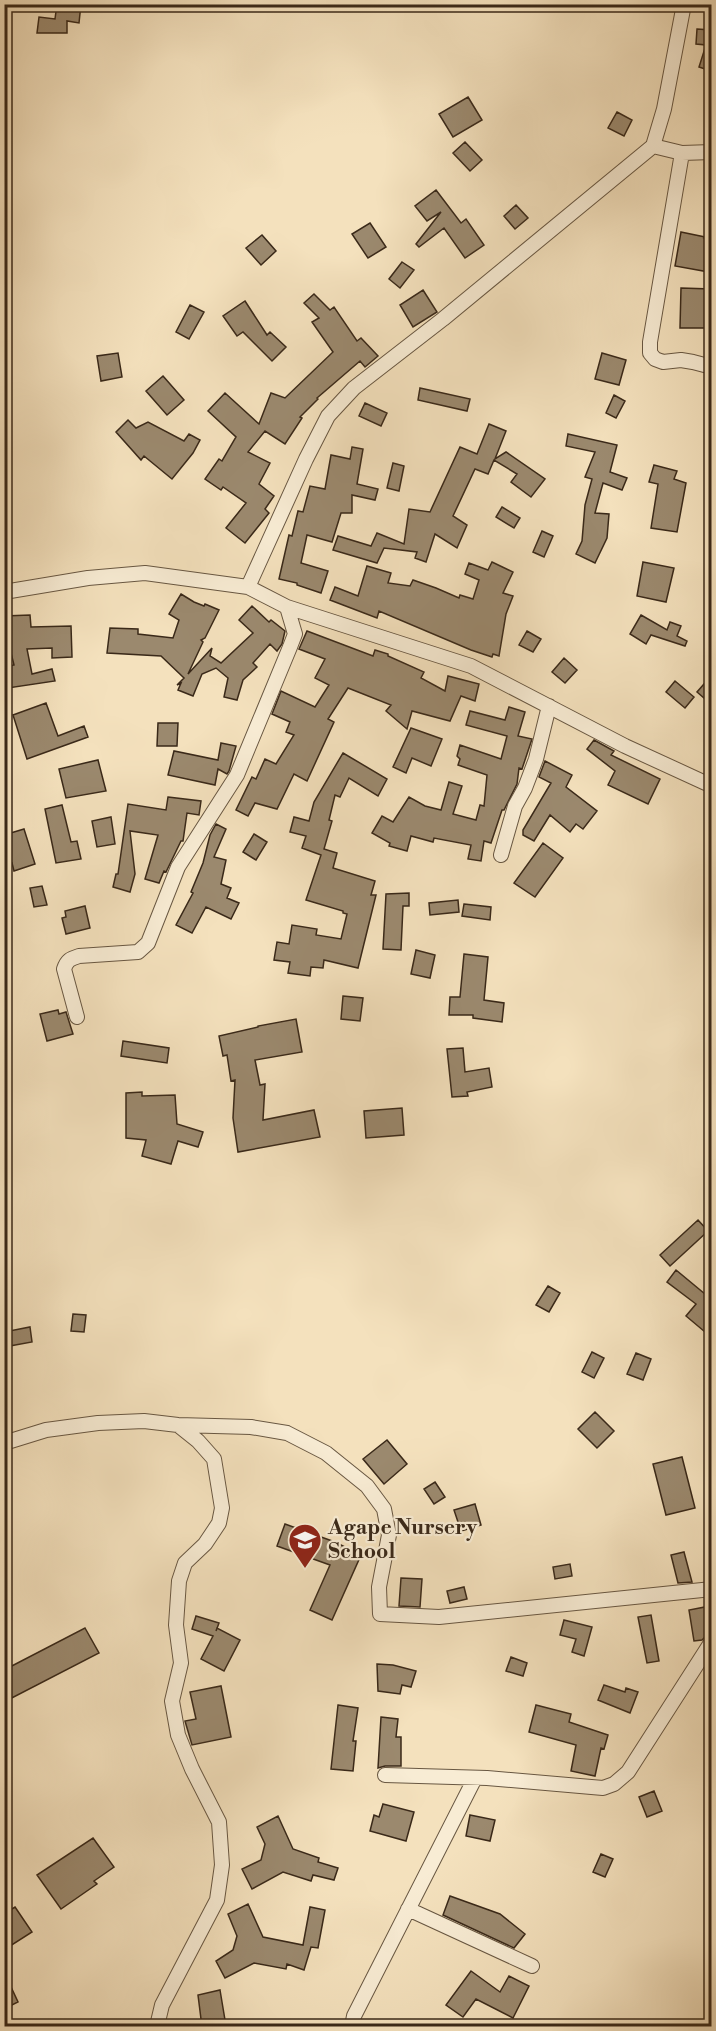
<svg xmlns="http://www.w3.org/2000/svg" width="716" height="2031" viewBox="0 0 716 2031" font-family="'Libre Bodoni',serif">
<style>
.building{fill:#9b896e;stroke:#3a2919;stroke-width:1.5}
.lines{fill:none;stroke-linecap:round;stroke-linejoin:round}
.minor-casing{stroke:#685742;stroke-width:16}
.minor{stroke:#f8ecd4;stroke-width:14}
.labels{text-anchor:middle;dominant-baseline:central;stroke-width:4.5;stroke-linejoin:round;paint-order:stroke}
.poi-label{font-size:21px;font-weight:bold;fill:#3a2919;stroke:#f8ecd4;text-anchor:start}
</style>
<rect width="100%" height="100%" fill="#f4e1bd"/>
<filter id="stains"><feTurbulence type="fractalNoise" baseFrequency=".00333" numOctaves="4"/><feColorMatrix values="0 0 0 0 .2 0 0 0 0 .09 0 0 0 0 .02 0 0 0 .5 -.17"/></filter>
<radialGradient id="worn" r=".72"><stop offset=".6" stop-color="#630" stop-opacity="0"/><stop offset="1" stop-color="#630" stop-opacity=".3"/></radialGradient>
<path class="building" d="M57,4H81L79,23L67,21V33H37L39,17L55,19Z
M697,29L711,30V71L699,67L706,45L696,44Z
M468,97L482,120L453,137L439,114Z
M617,112L632,120L624,136L608,128Z
M465,142L482,160L470,171L453,153Z
M436,190L461,223L466,219L484,245L465,258L444,228L419,247L416,244L441,212L427,221L415,206Z
M516,205L528,218L515,229L504,216Z
M370,223L386,247L368,258L352,234Z
M681,232L705,237L704,238L711,240L709,272L675,266Z
M262,235L276,251L261,265L246,248Z
M402,262L414,270L400,288L389,279Z
M681,288L711,289V328H680Z
M423,290L437,312L413,327L400,305Z
M314,294L330,310L334,307L357,341L361,338L378,356L365,367L360,361L317,398L318,399L300,417L302,418L285,444L265,431L248,452L270,463L259,484L274,496L265,509L269,513L245,543L226,528L246,503L223,487L221,490L205,479L219,459L222,461L236,437L208,411L225,393L259,424L271,393L285,398L333,352L312,322L319,318L304,303Z
M245,301L267,335L270,332L286,347L272,361L243,332L237,336L223,316Z
M190,305L204,312L189,339L176,332Z
M118,353L122,377L101,381L97,356Z
M602,353L626,360L619,385L595,379Z
M163,376L184,400L167,415L146,391Z
M420,388L470,399L467,411L418,400Z
M614,395L625,401L616,418L606,413Z
M365,403L387,413L381,426L359,416Z
M128,420L136,428L148,422L184,441L189,434L200,440L193,453L172,479L144,456L141,460L116,432Z
M489,424L506,431L495,459L506,452L545,479L531,497L511,482L517,474L494,460L488,474L475,469L453,516L467,525L457,548L435,534L426,562L415,558L417,552L384,548L377,563L333,550L338,536L371,546L377,533L404,544L409,509L430,512L460,447L477,454Z
M568,434L617,445L610,472L627,478L622,490L603,483L595,513L609,514L607,538L595,563L576,554L582,541L585,505L592,479L585,477L595,452L566,446Z
M352,447L363,449L357,484L378,489L375,500L352,495V513H341L332,542L307,535L301,563L328,571L321,593L297,585V583L279,579L289,535L292,536L298,511L303,512L310,486L325,489L331,455L350,459Z
M393,463L404,466L399,491L387,488Z
M654,465L677,471L674,479L686,483L677,532L651,528L658,484L649,482Z
M502,507L520,518L514,528L496,517Z
M542,531L553,536L544,557L533,552Z
M492,562L513,572L503,593L513,596L506,614L499,656L493,654L492,657L471,650L379,611L377,618L330,600L335,587L358,596L367,566L391,573L388,583L410,586L413,580L436,588L459,598L460,595L473,599L479,580L465,574L469,563L488,570Z
M643,562L674,568L666,602L637,596Z
M181,594L194,602L204,606L205,604L219,610L205,638L201,640L203,642L188,674L212,648L210,656L221,663L253,633L239,620L252,606L269,622L271,620L285,631L282,644L277,651L270,644L253,663L257,667L243,680L237,700L224,697L228,678L216,668L202,674L193,696L178,690L181,683L177,685L184,678L161,656L107,653L110,628L138,629V634L173,638L179,620L169,614Z
M30,615L31,627L71,626L72,657L52,658V648L27,649L32,674L52,669L55,681L8,688L5,667L14,665L9,645L4,644V616Z
M641,615L667,630L670,622L681,626L677,636L687,641L685,646L651,635L646,644L630,634Z
M307,631L373,656L375,650L388,654V656L424,672L421,678L445,691L448,676L479,684L475,701L461,696L450,721L412,711L407,729L386,711L391,705L348,688L328,719L334,722L307,781L294,774L277,809L255,803L248,816L236,810L252,777L256,779L265,759L276,764L294,735L286,732L290,722L272,714L281,691L315,707L329,685L315,678L325,659L299,649Z
M527,631L541,639L533,652L519,645Z
M564,658L577,670L565,683L552,672Z
M711,676V704L697,692Z
M675,681L694,697L685,708L666,692Z
M46,703L58,736L84,726L88,737L27,759L13,715Z
M509,707L525,712L518,736L532,739L522,769L519,768L517,784L504,810H502L491,843L484,841L481,861L468,859L471,845L434,838L433,842L411,836L407,851L389,846L390,843L372,833L382,816L393,822L409,797L425,806L441,810L449,782L462,786L453,814L476,820L480,805L484,806L487,775L458,765L460,759L457,756L460,745L501,759L507,736L466,725L470,711L505,720Z
M158,723H178L177,746H157Z
M411,728L442,739L431,766L412,758L406,773L393,767Z
M594,740L614,751L611,755L660,779L648,804L608,785L615,771L587,749Z
M221,743L236,746L229,771L227,774L218,769L215,785L168,775L174,751L218,760Z
M343,753L387,779L378,796L349,778L340,797L335,795L329,820L332,821L324,849L337,853L333,868L375,881L371,895H376L358,968L324,960L323,968L311,967L310,976L288,973L290,962L274,960L277,942L289,944L292,925L317,929L316,935L341,939L347,914L343,913V911L306,900L321,855L302,848L306,836L290,832L294,817L309,821L314,802Z
M98,760L106,791L66,798L59,769Z
M545,761L572,775L566,787L597,811L583,829L576,824L570,832L550,815L534,841L523,835V830L551,783L539,777Z
M168,797L201,801L199,815L187,813L183,841H181L166,872L164,871L159,883L145,879L158,835L130,831L135,874L130,892L113,887L116,874H118L128,804L166,810Z
M62,805L71,842L77,841L81,859L56,863L45,809Z
M111,817L115,844L97,847L92,821Z
M216,824L226,829L214,857L226,860L221,884L231,888L227,898L239,903L231,919L206,907L192,933L176,925L193,893L191,892L203,863L210,835Z
M24,829L35,864L14,871L12,863L4,869V835Z
M254,834L267,842L256,860L243,852Z
M543,843L563,858L535,897L514,883Z
M42,886L47,905L34,907L30,888Z
M409,893V906H403L401,950L383,949L386,894Z
M458,900L459,912L430,915L429,903Z
M464,904L491,907L490,920L462,916Z
M85,906L90,928L66,934L62,918L66,917L65,911Z
M416,950L435,955L430,978L411,974Z
M464,954L488,957L484,1000L504,1003L502,1022L473,1018V1015H449L450,997H460Z
M343,996L363,998L360,1021L341,1019Z
M58,1010L59,1014L66,1012L73,1034L47,1041L40,1014Z
M296,1019L302,1052L255,1060L260,1085L265,1084L263,1120L314,1110L320,1137L238,1152L233,1118L235,1080L231,1081L227,1055L223,1056L219,1036L258,1027V1026Z
M123,1041L169,1048L167,1063L121,1056Z
M463,1048L465,1072L489,1068L492,1087L467,1092L468,1096L452,1097L447,1049Z
M142,1092V1096L175,1095L177,1124L203,1132L198,1147L178,1141L171,1164L142,1156L146,1140L126,1138V1093Z
M402,1108L404,1135L366,1138L364,1111Z
M698,1220L708,1231L670,1266L660,1255Z
M676,1270L711,1299V1337L686,1316L696,1304L667,1282Z
M548,1286L560,1293L549,1312L536,1305Z
M73,1314L86,1315L84,1332L71,1331Z
M30,1327L32,1342L4,1347V1332Z
M592,1352L604,1358L594,1378L582,1372Z
M636,1353L651,1359L643,1380L627,1374Z
M595,1412L614,1431L597,1448L578,1429Z
M387,1440L407,1464L384,1484L363,1459Z
M682,1457L695,1508L666,1515L653,1464Z
M435,1482L445,1497L434,1504L424,1489Z
M475,1504L481,1525L461,1531L454,1510Z
M285,1524L335,1542L361,1555L332,1620L310,1610L330,1565L277,1546Z
M684,1552L692,1582L678,1583L671,1555Z
M570,1564L572,1576L555,1579L553,1567Z
M401,1578L422,1579L420,1607L399,1606Z
M464,1587L467,1599L450,1603L447,1591Z
M705,1607L709,1633L702,1640L694,1641L689,1610Z
M651,1615L659,1661L647,1663L638,1617Z
M196,1616L219,1623L216,1631L217,1628L240,1640L224,1671L201,1659L213,1636L192,1629Z
M564,1620L592,1627L584,1656L572,1652L576,1639L560,1635Z
M85,1628L99,1653L4,1702V1670Z
M511,1657L527,1663L523,1676L506,1671Z
M377,1664L393,1665L416,1671L411,1687L402,1685L400,1694L378,1691Z
M604,1685L625,1692L626,1688L638,1692L630,1713L598,1700Z
M221,1686L231,1737L192,1745L185,1721L196,1719L190,1692Z
M338,1705L358,1708L353,1741H356L353,1771L331,1769Z
M536,1705L571,1714L569,1722L608,1735L604,1749L601,1748L595,1776L571,1771L576,1745L529,1732Z
M381,1717L398,1719L396,1737H401V1766H385L378,1768Z
M654,1791L662,1811L647,1817L639,1797Z
M383,1804L414,1812L406,1841L370,1831L374,1815L379,1817Z
M470,1815L495,1820L490,1841L466,1836Z
M278,1816L293,1849L319,1858L318,1862L338,1868L334,1880L313,1875L311,1881L283,1872L252,1889L242,1869L261,1860L265,1844L257,1827Z
M93,1838L114,1867L94,1881L97,1884L61,1909L37,1875Z
M601,1854L613,1859L605,1877L593,1872Z
M450,1896L500,1914L525,1934L514,1948L443,1915Z
M248,1904L263,1937L303,1945L310,1907L325,1910L318,1948L311,1947L304,1970L287,1964L286,1969L254,1963L225,1978L216,1961L233,1950L237,1936L228,1914Z
M15,1907L32,1932L4,1950V1914Z
M471,1971L500,1992L509,1976L529,1986L513,2018L476,1999L463,2017L446,2005Z
M4,1972L18,2002L4,2009Z
M220,1990L226,2026H197L201,2019L198,1995Z"/>
<g class="lines">
<defs>
<path id="minor" d="M653,146L682,153L712,152
M682,153L650,342V353L655,359L663,362L681,360L693,362L712,367
M248,587L306,459L328,416L354,388L443,319L653,146L664,109L684,4
M4,592L88,578L145,573L248,587L287,607L471,666L625,746L712,786
M501,855L515,806L525,788L536,759L549,706
M77,1017L64,969C67,960 70,959 79,956L138,952L148,943L178,867L237,775L290,647L295,634L287,607
M4,1443L46,1430L98,1423L144,1421L178,1425L251,1427L287,1433L326,1453L367,1486L384,1509L389,1535L379,1587L380,1614L439,1617L712,1589
M385,1775L487,1778L603,1788L614,1784L628,1772L712,1641
M408,1909L532,1966
M157,2026L162,2005L217,1900L222,1865L219,1822L192,1769L178,1735L172,1701L181,1663L176,1625L179,1581L185,1563L205,1544L219,1523L222,1508L214,1459L198,1441L178,1425
M352,2026L354,2016L475,1778"/>
</defs>
<use href="#minor" class="minor-casing"/>
<use href="#minor" class="minor"/>
</g>
<defs>
<symbol id="school-pin" viewBox="-11 -11 22 30"><path d="M0 17L-7.5 6A9.5 9.5 0 1 1 7.5 6Z" fill="#8f2418" stroke="#f8ecd4"/><path d="M0-5L7-2L0 1L-7-2ZM-4 1L0 2.5L4 1V4Q0 6-4 4Z" fill="#fff"/></symbol>
</defs>
<g fill-rule="evenodd">
<use href="#school-pin" x="286" y="1521" width="38" height="52"/>
</g>
<g class="labels">
<g class="poi-label">
<text x="328" y="1528">Agape Nursery<tspan x="328" dy="24">School</tspan></text>
</g>
</g>
<rect width="716" height="2031" fill="none" stroke="#f4e1bd" stroke-width="24"/>
<rect x="6" y="6" width="704" height="2019" fill="none" stroke="#3a2919" stroke-width="3"/>
<rect x="12" y="12" width="692" height="2007" fill="none" stroke="#3a2919" stroke-width="1.5"/>
<rect width="100%" height="100%" filter="url(#stains)"/>
<rect width="100%" height="100%" fill="url(#worn)"/>
</svg>
